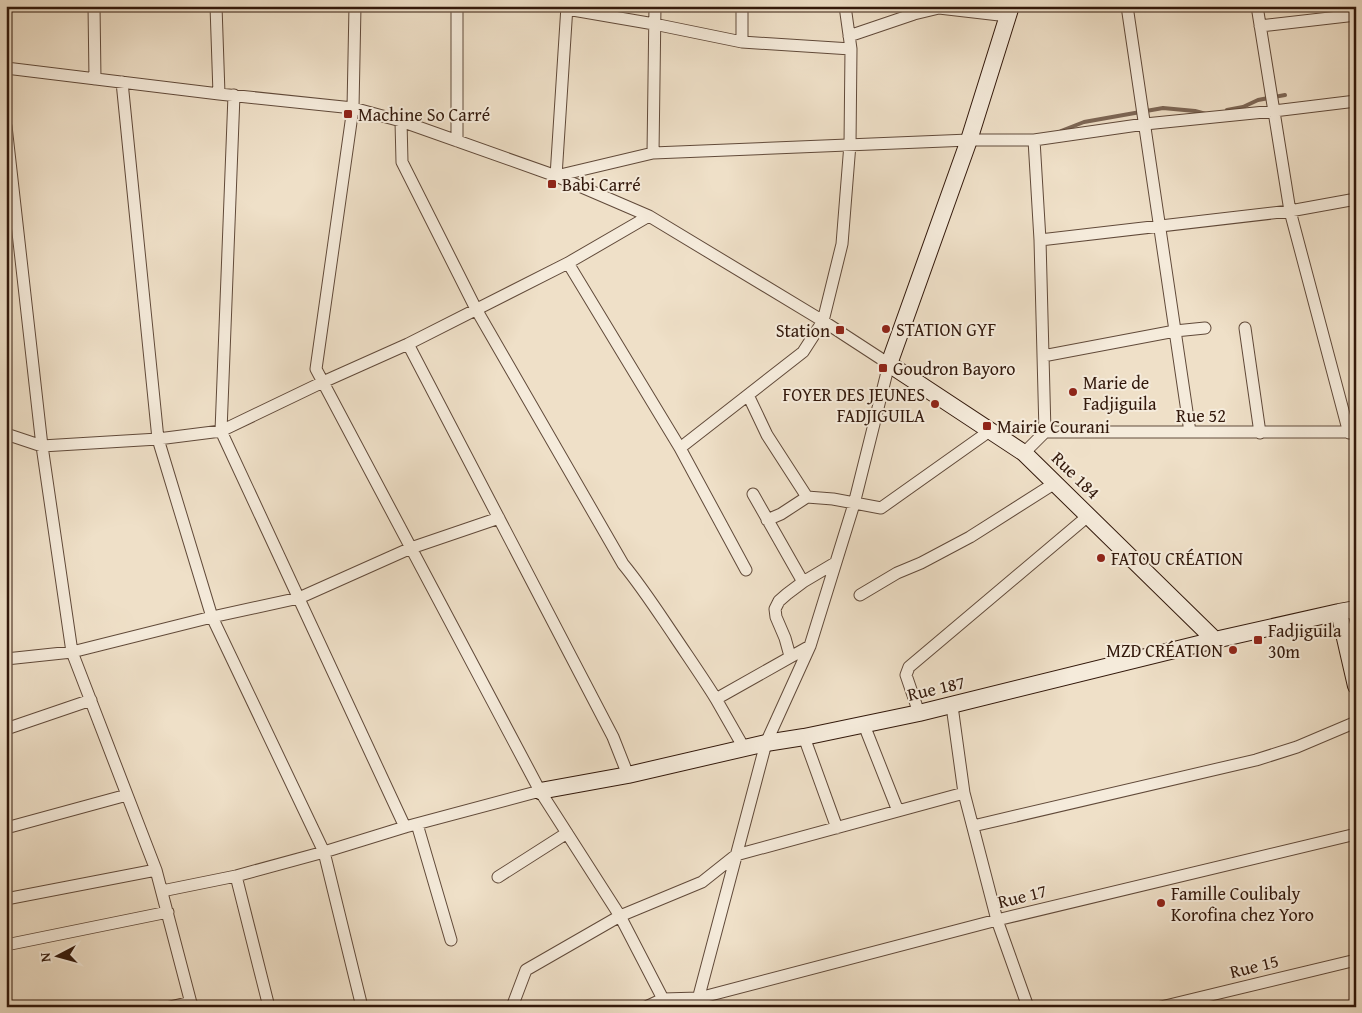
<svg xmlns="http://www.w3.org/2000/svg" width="1362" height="1013" viewBox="0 0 1362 1013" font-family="'Gentium Book Plus',serif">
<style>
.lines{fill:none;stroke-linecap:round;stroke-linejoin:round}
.stream{stroke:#7d6756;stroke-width:4}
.street-casing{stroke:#614a3a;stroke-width:13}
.secondary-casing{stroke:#32180b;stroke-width:18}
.street{stroke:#f5ebdb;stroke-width:11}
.secondary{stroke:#f5ebdb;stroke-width:16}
.poi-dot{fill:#8f2418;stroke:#f5ebdb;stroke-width:2}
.labels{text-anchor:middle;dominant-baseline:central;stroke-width:4;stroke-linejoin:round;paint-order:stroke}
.poi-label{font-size:18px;fill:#32180b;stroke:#f5ebdb;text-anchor:start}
.street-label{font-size:18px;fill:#32180b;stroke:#f5ebdb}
</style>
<rect width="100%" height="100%" fill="#efe0c8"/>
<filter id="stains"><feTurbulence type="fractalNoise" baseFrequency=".004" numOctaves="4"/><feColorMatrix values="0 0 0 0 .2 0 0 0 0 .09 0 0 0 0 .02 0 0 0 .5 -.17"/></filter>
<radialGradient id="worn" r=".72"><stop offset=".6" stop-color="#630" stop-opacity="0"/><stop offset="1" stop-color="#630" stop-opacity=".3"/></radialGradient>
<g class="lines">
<path class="stream" d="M1227,110L1243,107L1258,100L1285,95
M1061,131L1084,122L1163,108L1195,111L1206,114"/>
<defs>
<path id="street" d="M94,6L95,79
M216,6L219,94
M355,6L353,108L316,369L540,791L620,916L663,999L699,998L997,920L1356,834
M457,6V141
M567,6L556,176L653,153L969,140H1034L1145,124L1274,111L1356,101
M1127,6L1190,432
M1257,6L1290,211L1349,433
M567,9L654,24L742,42L851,49
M1260,26L1356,15
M849,36L914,14L939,8L1008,16
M742,42V6
M6,68L219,94L353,108L401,121L556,176L649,216L823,321L889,364L854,504L810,646L766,743L696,1007
M122,82L158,439L212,617L324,852L362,1007
M234,95L221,431L405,827
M401,121L402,162L476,309L623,564C642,587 658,612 675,637C689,658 703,678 716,699L810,646
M6,126L42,446L72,652L156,870L192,1007
M653,153L655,6
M1040,240L1290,211L1356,199
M568,263L680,448L746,570
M1245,328L1260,433
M408,344L613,737L628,775
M1043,356L1175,331L1205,328
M748,395L767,435L807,497
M1045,432H1356
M6,434L42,446L158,439L221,431L323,382L408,344L568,263L649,216
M680,448L803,352L823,321L842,244L850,144L851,49L845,6
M1024,453L1045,432L1040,240L1034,140
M753,494L803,582
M767,520L781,514L807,497L833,499L881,508L991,430
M860,595L897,573L921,563L970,537L1055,483
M790,656L785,638L776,617L775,609L779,601L787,594L803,582L835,563
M6,659L72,652L212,617L299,598L411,548L499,518
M716,699L744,748
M952,706L964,793L997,920L1028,1007
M919,713L906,675L909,667L1088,516
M864,725L898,811
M6,729L91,700
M804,737L837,828
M417,824L451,940
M973,826L1256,760L1297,747L1356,722
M6,828L127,795
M236,876L269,1007
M498,877L567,833
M162,891L236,876L324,852L405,827L540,791
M6,899L156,870
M6,945L168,912
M170,1007L191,1002
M512,1007L526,970L620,916L702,882L736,855L964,793
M646,1007L663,999L665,1006
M1161,1007L1356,960"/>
<path id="secondary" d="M1011,6L969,140L889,364L1024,453L1215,640
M1339,612L1356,686
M540,791L628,775L766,743L804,737L919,713L1215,640L1339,612L1356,609"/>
</defs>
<use href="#street" class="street-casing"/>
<use href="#secondary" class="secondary-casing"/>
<use href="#street" class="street"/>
<use href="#secondary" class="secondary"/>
</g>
<g class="poi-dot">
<rect x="343" y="109" width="10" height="10" rx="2.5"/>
<rect x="547" y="179" width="10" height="10" rx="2.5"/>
<circle cx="886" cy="329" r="5"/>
<rect x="835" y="325" width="10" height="10" rx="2.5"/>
<rect x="878" y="363" width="10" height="10" rx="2.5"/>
<circle cx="1073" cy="392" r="5"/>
<circle cx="935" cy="404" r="5"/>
<rect x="982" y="421" width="10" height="10" rx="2.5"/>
<circle cx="1101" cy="558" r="5"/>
<rect x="1253" y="635" width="10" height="10" rx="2.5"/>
<circle cx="1233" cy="650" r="5"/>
<circle cx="1161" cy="903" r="5"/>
</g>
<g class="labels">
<g class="poi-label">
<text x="358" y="114">Machine So Carré</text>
<text x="562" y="184">Babi Carré</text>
<text x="896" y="329">STATION GYF</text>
<text x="830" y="330" text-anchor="end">Station</text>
<text x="893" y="368">Goudron Bayoro</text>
<text x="1083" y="382">Marie de<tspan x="1083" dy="21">Fadjiguila</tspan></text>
<text x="925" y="394" text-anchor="end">FOYER DES JEUNES<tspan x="925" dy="21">FADJIGUILA</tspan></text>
<text x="997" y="426">Mairie Courani</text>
<text x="1111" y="558">FATOU CRÉATION</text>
<text x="1268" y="630">Fadjiguila<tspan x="1268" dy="21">30m</tspan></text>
<text x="1223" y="650" text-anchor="end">MZD CRÉATION</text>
<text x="1171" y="893">Famille Coulibaly<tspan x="1171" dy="21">Korofina chez Yoro</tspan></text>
</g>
<g class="street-label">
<text x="1201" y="415">Rue 52</text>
<text transform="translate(1076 475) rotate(44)">Rue 184</text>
<text transform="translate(936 688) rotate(-13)">Rue 187</text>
<text transform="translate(1022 896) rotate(-14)">Rue 17</text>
<text transform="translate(1254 966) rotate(-14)">Rue 15</text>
</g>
</g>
<rect width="1362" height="1013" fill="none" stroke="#efe0c8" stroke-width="25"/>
<rect x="8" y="8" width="1347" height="998" fill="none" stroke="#32180b" stroke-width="2.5"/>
<rect x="12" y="12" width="1337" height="988" fill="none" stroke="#32180b"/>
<g transform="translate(58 956) rotate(264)" stroke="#f5ebdb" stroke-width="4" paint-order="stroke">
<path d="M0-4L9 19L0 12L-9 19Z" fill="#32180b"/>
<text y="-8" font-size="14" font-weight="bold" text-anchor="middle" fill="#32180b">N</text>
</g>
<rect width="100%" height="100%" filter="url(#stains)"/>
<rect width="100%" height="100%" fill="url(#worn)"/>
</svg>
